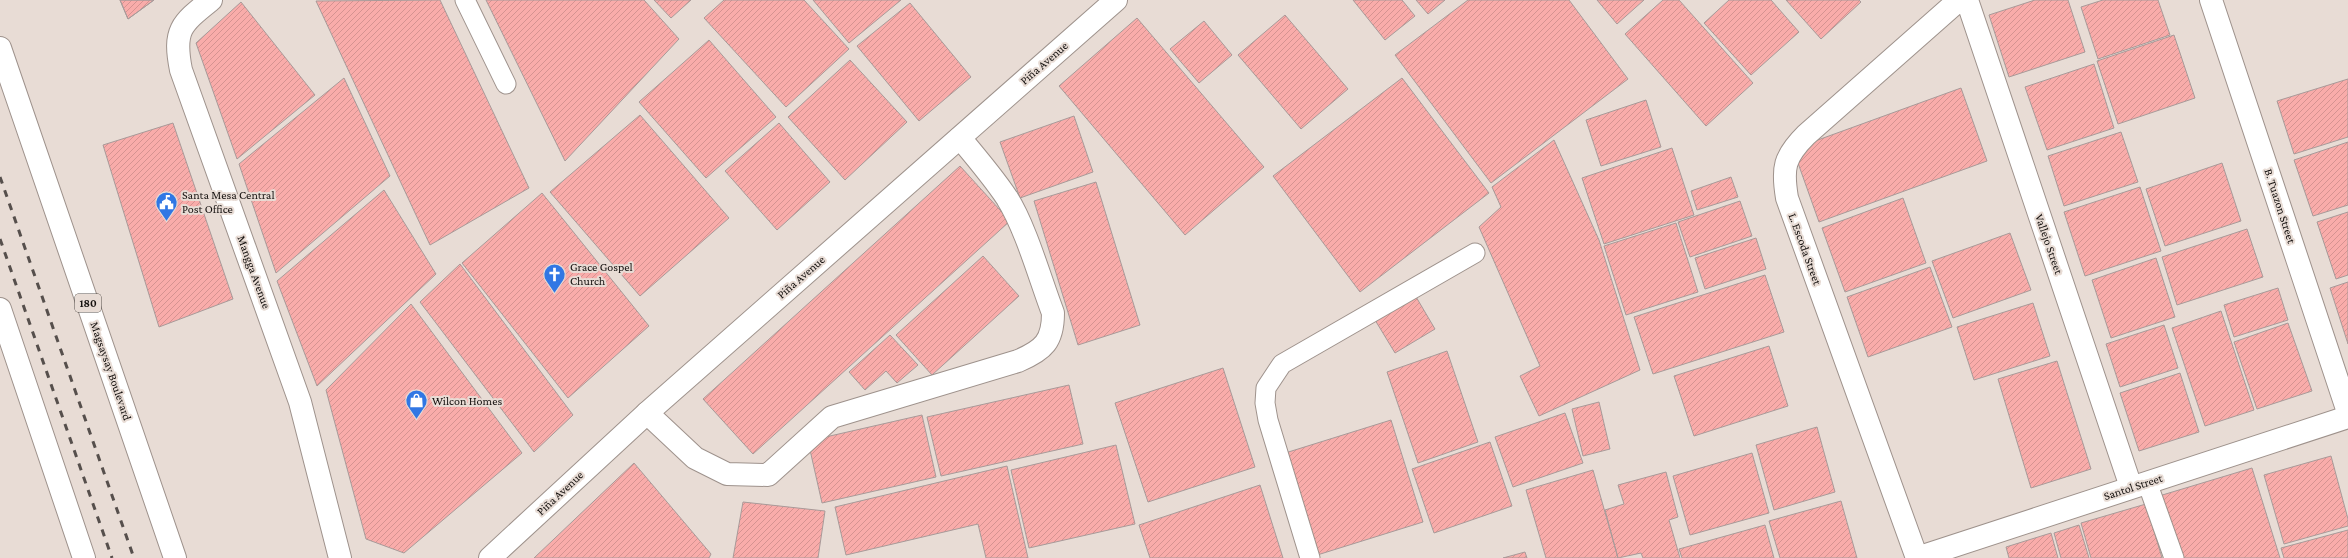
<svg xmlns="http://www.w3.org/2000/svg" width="2348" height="558" viewBox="0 0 2348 558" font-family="'Crimson Pro',serif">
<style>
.building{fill:url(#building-hatch);stroke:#a89a99}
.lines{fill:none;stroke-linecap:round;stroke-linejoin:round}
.service-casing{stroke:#9e928c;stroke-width:21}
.minor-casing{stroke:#9e928c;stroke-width:24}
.tertiary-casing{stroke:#9e928c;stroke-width:24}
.primary-casing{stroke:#9e928c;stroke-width:24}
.service{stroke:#fff;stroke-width:19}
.minor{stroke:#fff;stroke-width:22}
.tertiary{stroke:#fff;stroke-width:22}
.primary{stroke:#fff;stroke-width:22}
.rail{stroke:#564f4c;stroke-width:3;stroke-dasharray:7 7;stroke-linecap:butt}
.labels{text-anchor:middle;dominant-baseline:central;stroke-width:4;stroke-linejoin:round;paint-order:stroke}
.shield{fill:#e8dcd5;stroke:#554f4b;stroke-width:1}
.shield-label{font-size:11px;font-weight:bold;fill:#161210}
.street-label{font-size:12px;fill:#161210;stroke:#e8dcd5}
.poi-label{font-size:12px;fill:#161210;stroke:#e8dcd5;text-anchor:start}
</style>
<defs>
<pattern id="building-hatch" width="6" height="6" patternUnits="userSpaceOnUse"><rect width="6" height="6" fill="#f9acaa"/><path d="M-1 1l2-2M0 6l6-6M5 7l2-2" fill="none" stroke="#d59391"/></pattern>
</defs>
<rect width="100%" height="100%" fill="#e8dcd5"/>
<path class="building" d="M120,0H154L128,19Z
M120,0H154L128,19Z
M440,0L529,188L430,245L316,1Z
M486,0H644L679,39L565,161Z
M654,0H691L671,18Z
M724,0H804L849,49L786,107L704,18Z
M813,0H901L849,43Z
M1353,0H1402L1415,16L1385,40Z
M1416,0H1445L1428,14Z
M1468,0H1569L1628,79L1491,183L1395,55Z
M1597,0H1644L1617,24Z
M1663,0H1679L1753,83L1706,126L1625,34Z
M1729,0H1771L1799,32L1751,75L1704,23Z
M1786,0H1859L1861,2L1821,39Z
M2035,0H2068L2085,52L2009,77L1989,15Z
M2103,0H2158L2170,35L2098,59L2081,7Z
M241,2L315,95L237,159L196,43Z
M910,3L971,77L919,121L857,46Z
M1285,15L1348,89L1301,129L1238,55Z
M1137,18L1264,167L1185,235L1059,86Z
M1204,21L1232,55L1199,83L1170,49Z
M2174,35L2195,98L2118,124L2097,61Z
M709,40L776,117L706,178L639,102Z
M850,60L907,122L845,180L788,117Z
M2094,64L2114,128L2047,150L2025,87Z
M344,78L390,176L276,273L239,164Z
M1402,78L1489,193L1360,292L1273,176Z
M2348,79V137L2294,154L2277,101Z
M1961,88L1987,161L1819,222L1793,149Z
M1646,100L1661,147L1601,166L1586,120Z
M640,115L729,218L640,296L550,192Z
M1074,116L1093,172L1020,198L1000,142Z
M173,123L233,299L159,327L103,145Z
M779,123L830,182L777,230L725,171Z
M2121,132L2138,182L2064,206L2048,156Z
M1554,140L1599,240L1640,370L1539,416L1520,376L1540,366L1479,227L1501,207L1492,187Z
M2348,142V205L2313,216L2294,160Z
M1672,148L1694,215L1604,244L1582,178Z
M2222,163L2241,221L2165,246L2146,189Z
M960,166L1010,221L753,454L703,399Z
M1731,177L1738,197L1697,210L1691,191Z
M1096,182L1140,325L1078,345L1034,201Z
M2140,187L2161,251L2085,276L2064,212Z
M384,190L436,274L317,386L277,281Z
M542,193L649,326L568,398L462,263Z
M1903,198L1926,263L1845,292L1822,228Z
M1740,201L1752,236L1690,257L1678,222Z
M2348,212V275L2336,279L2317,222Z
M1676,223L1698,292L1626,315L1604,246Z
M2247,229L2263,277L2177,305L2162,257Z
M2010,233L2031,290L1953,318L1932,261Z
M1756,238L1766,269L1705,289L1695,258Z
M983,256L1019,296L932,375L896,335Z
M2156,258L2175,317L2111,338L2092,280Z
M460,264L573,415L534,452L420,302Z
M1930,267L1952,327L1868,357L1847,297Z
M1765,275L1784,332L1653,374L1634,317Z
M2348,282V344L2330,288Z
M2278,288L2288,320L2234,337L2224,305Z
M1412,290L1435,329L1395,353L1372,315Z
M2033,303L2050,356L1974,380L1957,327Z
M411,304L522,453L404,553L366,539L326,390Z
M2221,311L2254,410L2205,426L2172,328Z
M2288,323L2312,391L2257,409L2234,342Z
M2164,325L2178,368L2120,387L2106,344Z
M890,335L918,365L897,383L886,371L865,390L849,372Z
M1769,346L1788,406L1694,436L1674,376Z
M1447,351L1478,442L1418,463L1387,372Z
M2057,361L2091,469L2031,488L1998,379Z
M1223,368L1255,467L1148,502L1115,403Z
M2180,373L2199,432L2139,451L2120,393Z
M1069,385L1083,444L941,476L927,417Z
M1599,402L1610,449L1583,456L1572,409Z
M1565,413L1583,463L1513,487L1495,437Z
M922,415L936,477L822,503L808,441Z
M1391,420L1423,522L1314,556L1282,454Z
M1817,427L1835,492L1774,510L1756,445Z
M1490,442L1512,506L1434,533L1412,469Z
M1116,445L1135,524L1029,548L1011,470Z
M1752,453L1769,513L1690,535L1673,476Z
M2331,456L2348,519V526L2284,544L2264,475Z
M634,463L711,554L709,558H534Z
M1007,466L1028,558H986L978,524L846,555L835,507Z
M2252,468L2280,558H2178L2159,496Z
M1593,470L1618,558H1546L1526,490Z
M1666,472L1678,517L1669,520L1680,558H1643L1641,553L1618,558L1605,510L1624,504L1618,485Z
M1260,485L1283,558H1150L1139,525Z
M1841,501L1857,558H1780L1769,521Z
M743,502L825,511L818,558H733Z
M2146,504L2162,558H2091L2081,523Z
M1765,525L1774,558H1682L1679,549Z
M2079,525L2089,558H2061L2054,533Z
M2348,530V558H2284L2281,548Z
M2051,533L2058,558H2009L2006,547Z
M1525,552L1527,558H1503Z"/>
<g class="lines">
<defs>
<path id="service" d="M465,0L506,84
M2147,482L2174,558
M1310,558L1268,420L1265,403L1266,388L1282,364L1475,253"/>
<path id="minor" d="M211,0C181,24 173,30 181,70L300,402L340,558
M1967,0L2131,487
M2211,0L2348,412
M647,413L695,458L727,474L768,475L832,417L1018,361C1044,350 1053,341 1053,313C1040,279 1026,228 1007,198C993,177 976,157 960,138
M1917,558L1787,198C1782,168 1784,157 1806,135L1959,0"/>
<path id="tertiary" d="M490,558L647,413L1116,0
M1917,558L2348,417"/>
<path id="primary" d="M0,48L175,558
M0,309L84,558"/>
</defs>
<use href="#service" class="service-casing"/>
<use href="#minor" class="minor-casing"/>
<use href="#tertiary" class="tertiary-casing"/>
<use href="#primary" class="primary-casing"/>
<use href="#service" class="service"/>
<use href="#minor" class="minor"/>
<use href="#tertiary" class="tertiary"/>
<use href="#primary" class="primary"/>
<path class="rail" d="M0,177L134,558
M0,239L112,558"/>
</g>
<defs>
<symbol id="civic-pin" viewBox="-11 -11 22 30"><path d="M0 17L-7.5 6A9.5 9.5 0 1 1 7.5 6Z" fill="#3177e4" stroke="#e8dcd5"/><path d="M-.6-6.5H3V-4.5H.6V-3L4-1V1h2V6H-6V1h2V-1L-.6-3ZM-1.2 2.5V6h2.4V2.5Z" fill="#fff"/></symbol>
<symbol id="church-pin" viewBox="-11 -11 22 30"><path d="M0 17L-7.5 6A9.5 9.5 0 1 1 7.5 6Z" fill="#3177e4" stroke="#e8dcd5"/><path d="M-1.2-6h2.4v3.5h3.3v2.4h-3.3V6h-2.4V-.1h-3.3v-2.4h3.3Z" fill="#fff"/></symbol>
<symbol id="shop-pin" viewBox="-11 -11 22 30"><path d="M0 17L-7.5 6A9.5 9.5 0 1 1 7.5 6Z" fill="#3177e4" stroke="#e8dcd5"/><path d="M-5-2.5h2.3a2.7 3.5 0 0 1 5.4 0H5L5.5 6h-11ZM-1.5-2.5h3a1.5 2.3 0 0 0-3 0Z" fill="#fff"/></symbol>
</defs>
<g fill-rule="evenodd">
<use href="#civic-pin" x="154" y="190" width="25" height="34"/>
<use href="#church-pin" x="542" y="262" width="25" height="34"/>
<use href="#shop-pin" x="404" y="388" width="25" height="34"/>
</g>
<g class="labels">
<rect class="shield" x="75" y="294" width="26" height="18" rx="3"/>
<g class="shield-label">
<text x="88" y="303">180</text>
</g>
<g class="street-label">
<text transform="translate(1044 63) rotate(-41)">Piña Avenue</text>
<text transform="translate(2280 206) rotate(72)">B. Tuazon Street</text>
<text transform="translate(2049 244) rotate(71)">Vallejo Street</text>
<text transform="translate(1805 249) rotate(70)">L. Escoda Street</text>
<text transform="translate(254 272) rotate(70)">Mangga Avenue</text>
<text transform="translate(801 277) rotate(-41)">Piña Avenue</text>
<text transform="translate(111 371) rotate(71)">Magsaysay Boulevard</text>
<text transform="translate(2133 487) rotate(-18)">Santol Street</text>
<text transform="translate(560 493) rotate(-43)">Piña Avenue</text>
</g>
<g class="poi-label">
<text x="182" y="195">Santa Mesa Central<tspan x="182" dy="14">Post Office</tspan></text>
<text x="570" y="267">Grace Gospel<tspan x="570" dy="14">Church</tspan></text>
<text x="432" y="401">Wilcon Homes</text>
</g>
</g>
</svg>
